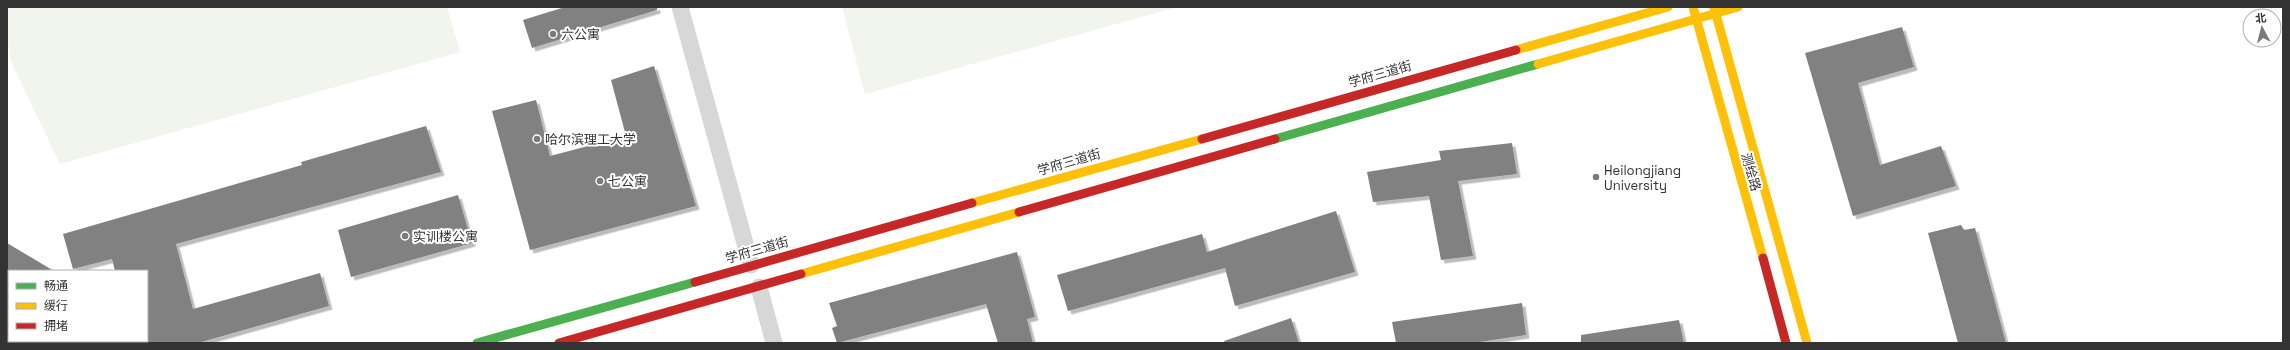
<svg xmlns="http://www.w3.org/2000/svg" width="2290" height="350" viewBox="0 0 2290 350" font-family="'Space Grotesk','Noto Sans SC',sans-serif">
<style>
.green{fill:#f1f5ed}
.building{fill:#818181;filter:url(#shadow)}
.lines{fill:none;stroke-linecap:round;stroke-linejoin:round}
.street{stroke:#d7d7d7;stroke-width:17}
.fast{stroke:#4caf50;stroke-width:9}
.slow{stroke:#ffc107;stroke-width:9}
.jam{stroke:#c62828;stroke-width:9}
.poi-dot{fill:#7a7a7a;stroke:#fff;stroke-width:1.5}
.labels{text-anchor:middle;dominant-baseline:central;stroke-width:4;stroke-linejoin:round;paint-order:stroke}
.poi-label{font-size:13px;fill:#333;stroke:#fff;text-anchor:start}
.street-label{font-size:13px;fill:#333;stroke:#fff}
</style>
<defs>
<filter id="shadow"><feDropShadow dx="3.5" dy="3.5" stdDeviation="0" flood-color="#0004"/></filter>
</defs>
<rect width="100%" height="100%" fill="#fff"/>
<path class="green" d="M7,7H447L460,52L60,164L11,61L7,36Z
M842,7H1177L865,94Z"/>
<path class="building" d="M565,7H657V10L532,48L523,20Z
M1902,27L1914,67L1858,83L1880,165L1941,146L1956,186L1853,216L1805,53Z
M654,66L696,206L530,250L492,111L536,100L550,156L626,136L611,80Z
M426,126L441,172L176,244L193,309L320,273L329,306L198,343H147V271H115L112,259L73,269L63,234L302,165L301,162Z
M1512,143L1517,174L1458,181L1473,256L1441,260L1429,196L1373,202L1367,172L1441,160L1439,151Z
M458,195L472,243L351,277L338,230Z
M1336,211L1355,272L1235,306L1225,268L1068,311L1057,275L1202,234L1207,252Z
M1961,225L1964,230L1975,228L2006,343H1958L1928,233Z
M7,243L54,271H7Z
M1017,252L1035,317L1027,319L1033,343H998L986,304L837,343L832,328L837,326L829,303Z
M1522,303L1526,335L1473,343H1396L1392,322Z
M1291,318L1299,343H1225L1224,341Z
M1679,320L1684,343H1581V335Z"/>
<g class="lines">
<path class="street" d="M680,7L751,265
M759,287L774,343"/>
<path class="fast" d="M1275,139L1538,64
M477,343L695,282"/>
<path class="slow" d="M1693,7L1763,258
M1714,7L1807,343
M1516,50L1668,7
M1538,64L1738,7
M972,203L1202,139
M801,274L1019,212"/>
<path class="jam" d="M1202,139L1516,50
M1019,212L1275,139
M1763,258L1786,343
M695,282L972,203
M559,343L801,274"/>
</g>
<g class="poi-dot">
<circle cx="553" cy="34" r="4"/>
<circle cx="537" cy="139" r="4"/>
<circle cx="1596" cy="177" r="4"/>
<circle cx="600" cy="181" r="4"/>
<circle cx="405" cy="236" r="4"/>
</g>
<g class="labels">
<g class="poi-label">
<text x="561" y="34">六公寓</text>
<text x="545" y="139">哈尔滨理工大学</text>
<text x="1604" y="170">Heilongjiang<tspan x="1604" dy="15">University</tspan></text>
<text x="608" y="181">七公寓</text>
<text x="413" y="236">实训楼公寓</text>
</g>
<g class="street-label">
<text transform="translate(1380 74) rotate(-16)">学府三道街</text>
<text transform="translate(1069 162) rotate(-16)">学府三道街</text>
<text transform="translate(1751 172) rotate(74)">测绘路</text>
<text transform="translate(757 250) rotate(-16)">学府三道街</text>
</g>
</g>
<rect width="2290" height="350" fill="none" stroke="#333333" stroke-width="16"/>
<rect x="8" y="270" width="140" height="72" fill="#ffffff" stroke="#adadad"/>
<rect x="16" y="283" width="20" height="6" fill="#4caf50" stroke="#adadad"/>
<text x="44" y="290" font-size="12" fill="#333333">畅通</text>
<rect x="16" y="303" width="20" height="6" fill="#ffc107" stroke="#adadad"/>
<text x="44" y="310" font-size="12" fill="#333333">缓行</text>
<rect x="16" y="323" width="20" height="6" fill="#c62828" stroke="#adadad"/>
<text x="44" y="330" font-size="12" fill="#333333">拥堵</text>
<g transform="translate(2262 28) rotate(353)"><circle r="19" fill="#ffffff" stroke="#adadad"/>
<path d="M0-3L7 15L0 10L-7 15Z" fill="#7a7a7a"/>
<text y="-6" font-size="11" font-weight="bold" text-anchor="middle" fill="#333333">北</text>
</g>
</svg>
